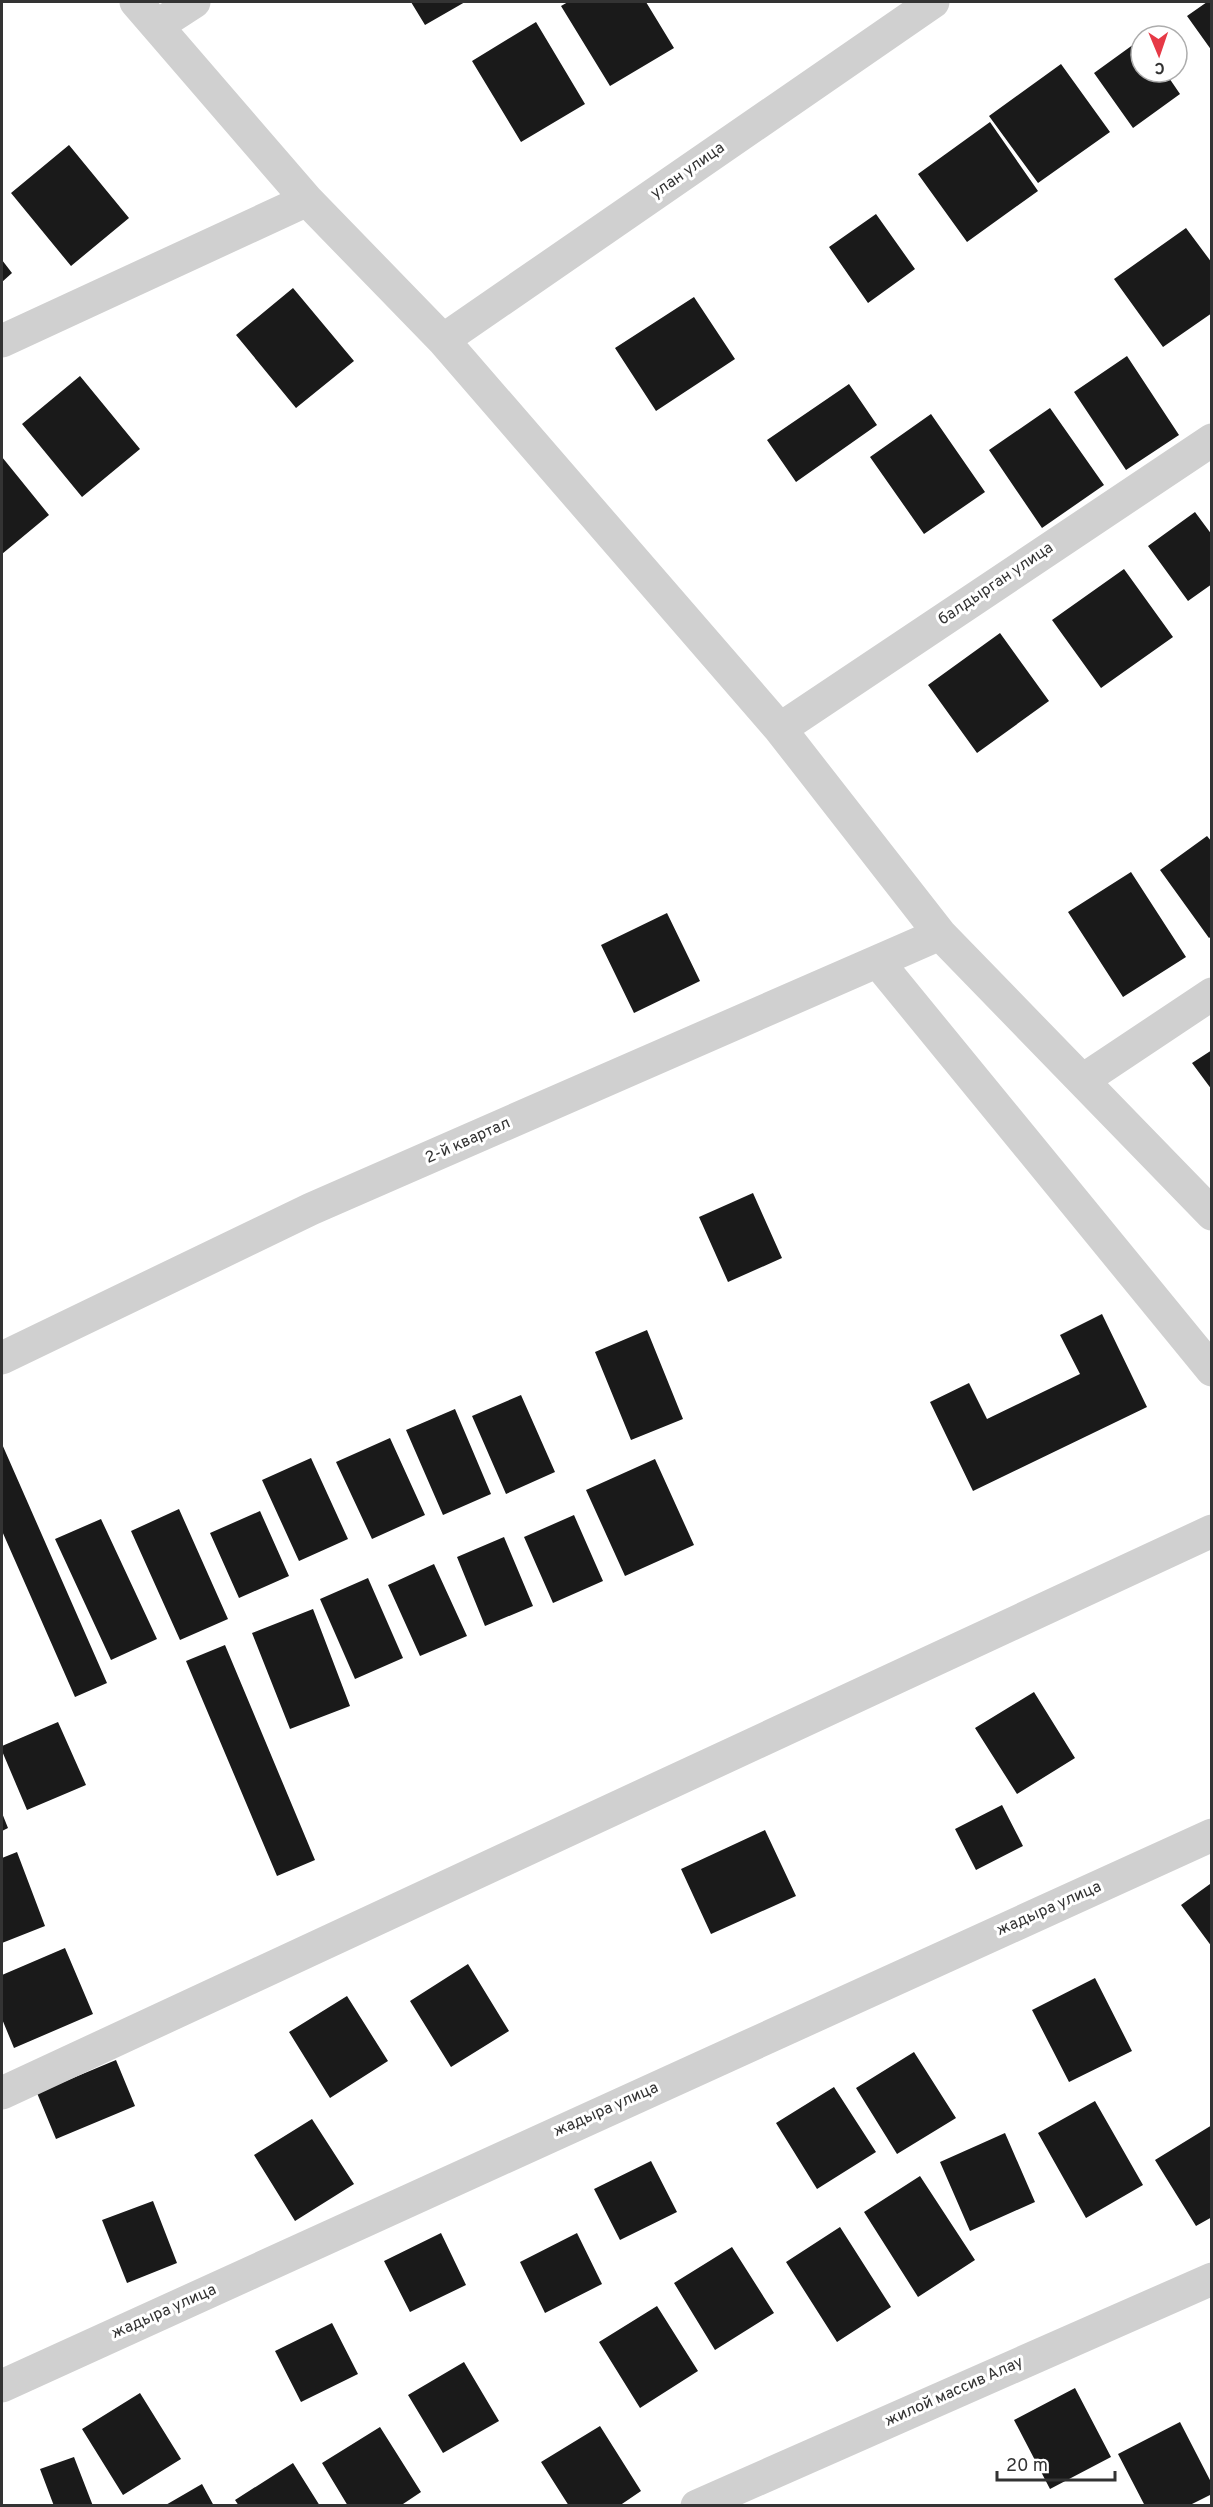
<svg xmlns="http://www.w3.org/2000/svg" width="1213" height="2507" viewBox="0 0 1213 2507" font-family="Overpass,sans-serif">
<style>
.building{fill:#1a1a1a}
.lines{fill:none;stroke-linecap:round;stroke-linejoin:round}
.minor{stroke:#d0d0d0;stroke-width:33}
.labels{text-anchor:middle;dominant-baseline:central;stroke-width:6;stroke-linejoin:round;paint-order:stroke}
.street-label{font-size:16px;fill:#333;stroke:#fff}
</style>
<rect width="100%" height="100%" fill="#fff"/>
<path class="building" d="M411,2H465L425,25Z
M568,2H646L674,48L610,86L561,6Z
M1207,2H1212V51L1187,16Z
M536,22L585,104L521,142L472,61Z
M1141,39V72H1165L1180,94L1133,128L1094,73Z
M1061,64L1110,132L1038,183L989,116Z
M990,122L1038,191L967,242L918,174Z
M69,145L129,218L71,266L11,193Z
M876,214L915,269L868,303L829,247Z
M1186,228L1212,263V313L1163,347L1114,279Z
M2,260L12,273L2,282Z
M293,288L354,361L296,408L236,335Z
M694,297L735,359L656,411L615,348Z
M1127,356L1179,435L1126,470L1074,392Z
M80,376L140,449L82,497L22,424Z
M849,384L877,425L796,482L767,440Z
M1050,408L1104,485L1042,528L989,450Z
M931,414L985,492L924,534L870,457Z
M2,457L49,515L2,554Z
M1195,512L1212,535V584L1188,601L1148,546Z
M1124,569L1173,637L1101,688L1052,620Z
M1000,633L1049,701L977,753L928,685Z
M1207,836L1212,842V936L1209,938L1160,870Z
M1131,872L1186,957L1123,997L1068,912Z
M667,913L700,981L634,1013L601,945Z
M1212,1050V1090L1192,1063Z
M753,1193L782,1258L728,1282L699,1217Z
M1102,1314L1147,1407L973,1491L930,1402L969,1383L987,1419L1080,1374L1060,1335Z
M647,1330L683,1419L631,1440L595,1352Z
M521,1395L555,1472L506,1494L472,1416Z
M455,1409L491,1494L443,1515L406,1430Z
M390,1438L425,1515L372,1539L336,1462Z
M2,1444L107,1683L75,1697L2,1531Z
M311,1458L348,1539L299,1561L262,1480Z
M655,1459L694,1545L625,1576L586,1490Z
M179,1509L228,1619L180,1640L131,1531Z
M260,1511L289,1576L239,1598L210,1533Z
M574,1515L603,1581L553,1603L524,1537Z
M101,1519L157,1639L111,1660L55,1539Z
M504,1537L533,1606L485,1626L457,1557Z
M434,1564L467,1636L420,1656L388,1585Z
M368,1578L403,1658L355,1679L320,1599Z
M313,1609L350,1706L290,1729L252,1633Z
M225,1645L315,1860L277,1876L186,1661Z
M1034,1692L1075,1758L1017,1794L975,1728Z
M58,1722L86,1785L27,1810L2,1751V1746Z
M1002,1805L1023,1846L976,1870L955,1829Z
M2,1813L8,1828L2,1831Z
M765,1830L796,1896L711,1934L681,1869Z
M17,1852L45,1926L2,1943V1858Z
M1210,1884L1212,1887V1947L1181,1905Z
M65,1948L93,2014L14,2048L2,2019V1975Z
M468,1964L509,2031L451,2067L410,2001Z
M1095,1978L1132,2051L1069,2082L1032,2010Z
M347,1996L388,2061L330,2098L289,2032Z
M914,2052L956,2118L897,2154L856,2088Z
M116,2060L135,2106L56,2139L37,2093Z
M834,2087L876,2152L817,2189L776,2123Z
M1095,2101L1143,2185L1086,2218L1038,2133Z
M312,2119L354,2184L295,2221L254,2155Z
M1212,2125V2217L1196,2226L1155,2160Z
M1005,2133L1035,2202L970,2231L940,2162Z
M651,2161L677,2212L620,2240L594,2189Z
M920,2176L975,2260L918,2297L864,2212Z
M153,2201L177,2263L127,2283L102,2220Z
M840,2227L891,2307L837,2342L786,2262Z
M441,2233L466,2285L410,2312L384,2261Z
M577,2233L602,2284L545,2313L520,2262Z
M732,2247L774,2313L715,2350L674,2283Z
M657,2306L698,2371L640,2408L599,2342Z
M332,2323L358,2374L301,2402L275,2351Z
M464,2362L499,2421L443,2453L408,2395Z
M1075,2388L1111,2457L1050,2489L1014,2420Z
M140,2393L181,2459L123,2495L82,2429Z
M1180,2422L1212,2484V2494L1188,2506H1145L1118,2454Z
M600,2426L641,2491L619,2506H569L541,2462Z
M380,2427L421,2492L400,2506H348L322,2463Z
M74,2457L93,2506H54L40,2469Z
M293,2463L320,2506H239L235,2500Z
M202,2484L214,2506H164Z"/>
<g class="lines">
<path class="minor" d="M136,2L307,200L443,340L780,729L940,934L1212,1214
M157,26L194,2
M443,340L933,2
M2,341L307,200
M780,729L1212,440
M878,962L1212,1370
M1083,1080L1212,994
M2,1358L311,1209L940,934
M2,2093L1212,1531
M2,2386L1212,1835
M697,2506L1212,2279"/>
</g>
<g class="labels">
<g class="street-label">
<text transform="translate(688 171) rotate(-35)">улан улица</text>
<text transform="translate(996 584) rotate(-34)">балдырган улица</text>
<text transform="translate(468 1141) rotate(-24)">2-й квартал</text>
<text transform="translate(1049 1909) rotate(-24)">жадыра улица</text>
<text transform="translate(606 2110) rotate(-24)">жадыра улица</text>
<text transform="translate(164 2312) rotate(-24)">жадыра улица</text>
<text transform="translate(954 2392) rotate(-24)">жилой массив Алау</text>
</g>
</g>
<rect width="1213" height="2507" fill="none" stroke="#333333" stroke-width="6"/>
<g transform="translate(1159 54) rotate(178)"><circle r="28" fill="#ffffff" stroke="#adadad" stroke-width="1.5"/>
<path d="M0-4.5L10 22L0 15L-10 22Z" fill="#e63946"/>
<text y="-9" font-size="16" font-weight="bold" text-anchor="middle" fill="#333333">С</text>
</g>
<path d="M997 2471v9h118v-9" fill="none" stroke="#333333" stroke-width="3"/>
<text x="1006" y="2471" font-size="18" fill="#333333" stroke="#ffffff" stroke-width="4.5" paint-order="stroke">20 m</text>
</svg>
